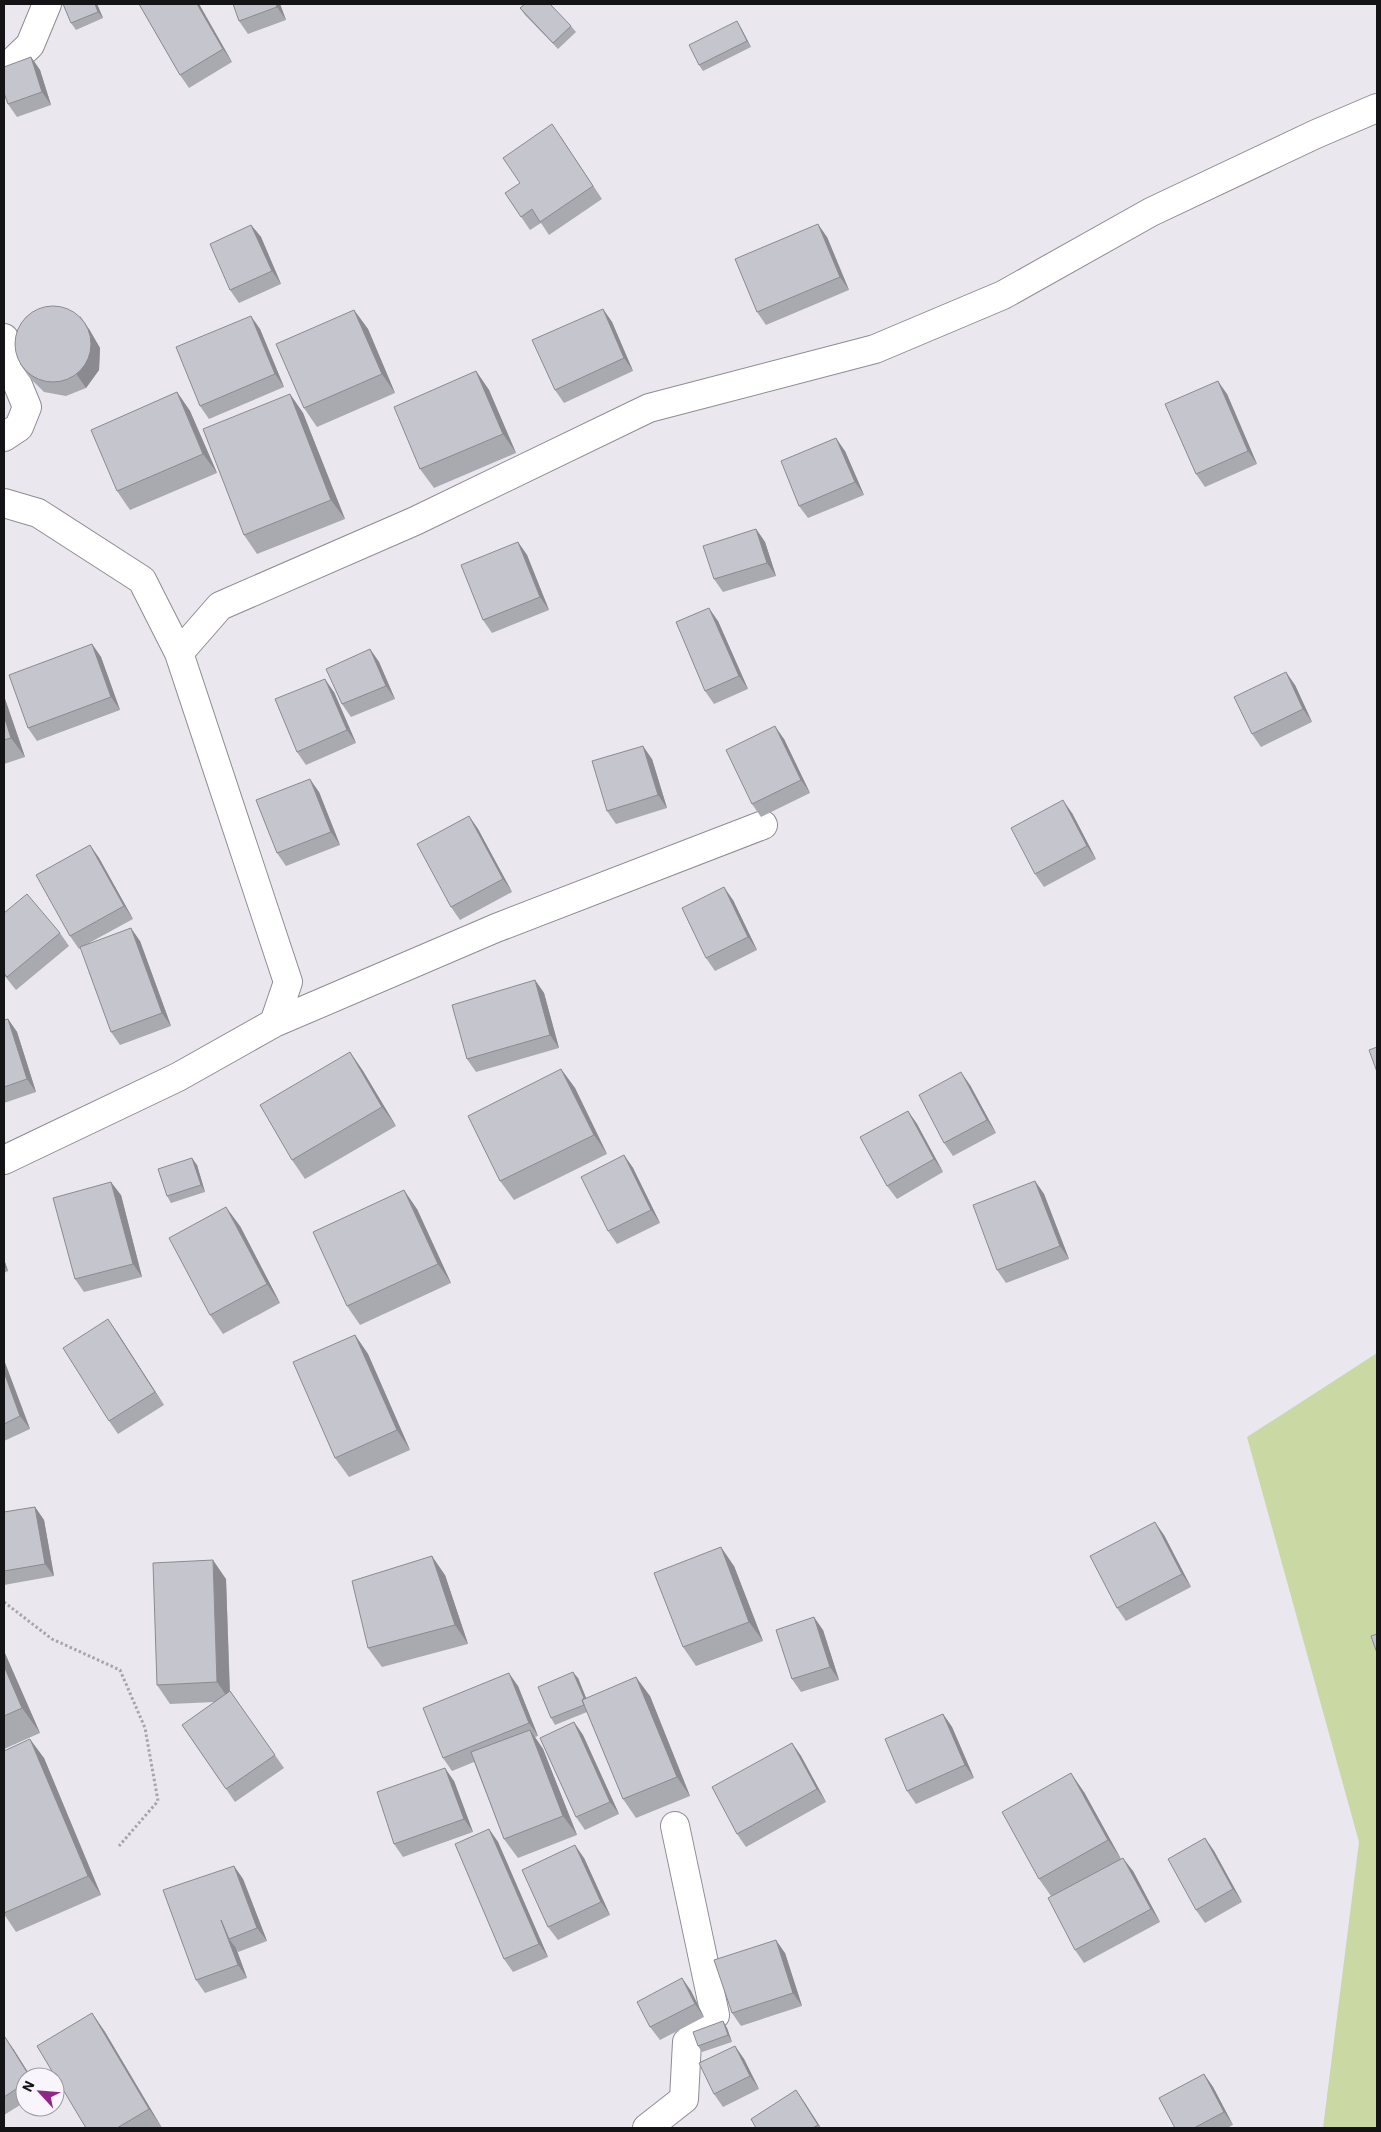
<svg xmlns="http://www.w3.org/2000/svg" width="1381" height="2132" viewBox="0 0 1381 2132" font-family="'IBM Plex Sans',sans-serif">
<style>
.green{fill:#cad8a3}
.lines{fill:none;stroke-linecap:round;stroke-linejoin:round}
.street-casing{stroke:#8e8b92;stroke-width:30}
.path{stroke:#a7a4aa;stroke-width:3;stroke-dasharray:2.5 2.5;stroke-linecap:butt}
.street{stroke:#fff;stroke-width:28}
.wall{fill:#a9a9b0}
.shaded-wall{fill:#8a8a90}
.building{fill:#c5c5cd;stroke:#8a8a90}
</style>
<rect width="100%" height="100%" fill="#ebe7ef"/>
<path class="green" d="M1377,1353V2128H1323L1359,1842L1247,1437Z"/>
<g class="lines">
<defs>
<path id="street" d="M4,70L30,45L47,4
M4,338L13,373L27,407L19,427L4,437
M4,503L38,513L142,580L179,653
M274,1023L496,928L763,825
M4,1160L178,1077L274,1023L288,982L179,653L220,606L415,521L649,408L875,349L1003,295L1151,212L1316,134L1377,108
M647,2128L684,2099L687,2042L715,2015L675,1826"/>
</defs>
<use href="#street" class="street-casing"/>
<path class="path" d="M4,1602L52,1639L120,1670L145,1728L158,1801L119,1846"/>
<use href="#street" class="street"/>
</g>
<path class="wall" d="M97,4L103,18L76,30L71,23Z
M139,4H199L232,62L189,88L180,75Z
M280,4L286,20L248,34L239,21Z
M520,8L571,26L576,32L558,49L525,15Z
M741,28L751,47L703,71L699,65Z
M31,57L40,70L51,105L17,117L8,104Z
M561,137L602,199L549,235L541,223L530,230L505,193L520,183Z
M251,225L261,237L281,284L239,303L230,290Z
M827,237L849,290L766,325L757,312Z
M603,309L612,322L633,371L564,403L555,390Z
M354,310L368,329L395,393L317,427L304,408Z
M89,329L100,348L99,370L86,388L66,396L44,392L29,377L20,364Z
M260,329L284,387L209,419L200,406Z
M476,371L489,390L516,453L434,488L420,469Z
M177,392L190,411L217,473L130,510L117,491Z
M290,394L303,413L345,519L257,554L244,535Z
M1227,394L1257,464L1205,487L1196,474Z
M845,451L864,495L808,518L799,506Z
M756,529L765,542L776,576L723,592L714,579Z
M518,542L527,555L549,610L492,633L483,620Z
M718,621L748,689L714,704L705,691Z
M92,644L101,657L120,710L37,741L28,728Z
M370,649L379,662L395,699L351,717L342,704Z
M1295,685L1312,722L1261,747L1252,734Z
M334,692L356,743L306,765L297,752Z
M4,696L25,757L4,764Z
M784,739L810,793L761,817L752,804Z
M652,759L667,808L616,824L607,811Z
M319,792L340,845L286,866L277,853Z
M1072,813L1096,859L1044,887L1035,874Z
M469,816L478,829L512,892L460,920L451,907Z
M90,845L99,858L133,919L89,943L140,941L171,1026L120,1045L111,1032L81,948L79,949L70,936Z
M733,900L757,950L715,971L706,958Z
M4,913L60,933L69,946L16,990L4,975Z
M535,980L544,993L559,1048L476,1072L467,1059Z
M8,1019L17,1032L36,1092L4,1103V1020Z
M350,1052L363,1071L396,1126L305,1179L292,1160Z
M561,1069L575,1088L607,1154L514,1200L500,1181Z
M970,1085L996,1133L953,1156L944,1143Z
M908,1111L917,1124L943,1172L897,1199L887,1186Z
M624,1155L633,1168L660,1223L617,1244L608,1231Z
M197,1165L205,1192L171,1203L167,1196Z
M1035,1181L1044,1194L1069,1259L1006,1283L997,1270Z
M121,1195L142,1277L84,1292L75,1279Z
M417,1209L451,1283L360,1325L347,1306Z
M240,1226L280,1303L223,1334L210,1315Z
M4,1259L8,1271L4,1273Z
M117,1332L164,1405L118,1434L109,1421Z
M355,1335L368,1354L410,1450L349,1477L335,1458Z
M4,1360L30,1429L4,1441Z
M35,1507L44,1520L54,1576L4,1585V1512Z
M1164,1535L1191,1587L1126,1621L1117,1608Z
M734,1566L763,1641L696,1666L683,1647Z
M445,1575L468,1644L382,1667L368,1648Z
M226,1579L230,1691L284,1768L235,1802L182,1725L215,1702L170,1704L157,1685Z
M823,1630L839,1680L801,1692L792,1679Z
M4,1651L40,1733L4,1749Z
M578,1678L586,1698L650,1696L690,1796L636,1818L623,1799L587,1712L555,1725L551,1718Z
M518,1686L538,1736L535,1737L543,1749L577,1835L518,1858L504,1839L474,1762L452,1771L443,1758Z
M943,1714L952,1727L974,1778L916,1804L907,1791Z
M574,1722L583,1735L619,1814L585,1830L576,1817Z
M792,1743L801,1756L826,1802L746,1847L737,1834Z
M4,1751L44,1758L101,1895L16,1932L4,1914Z
M454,1781L473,1832L403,1857L394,1844Z
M1084,1792L1121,1859L1133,1871L1160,1922L1084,1963L1075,1950L1051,1896L1039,1879Z
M489,1829L498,1842L548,1957L513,1972L504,1959Z
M1205,1838L1214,1851L1242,1902L1205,1923L1196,1910Z
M584,1858L610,1915L558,1940L548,1927Z
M234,1866L243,1879L267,1941L238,1952L236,1948L247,1978L205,1993L196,1980Z
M785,1953L802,2006L741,2026L732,2013Z
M682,1978L691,1991L704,2017L660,2040L650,2027Z
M92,2013L105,2032L162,2128H86Z
M723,2021L727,2028L732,2042L702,2052L698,2046Z
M4,2037L14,2050L31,2077H25V2102L4,2115Z
M735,2046L744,2059L759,2089L723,2107L714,2094Z
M1204,2074L1213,2087L1233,2125L1227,2128H1175Z
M796,2090L821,2128H756Z"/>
<path class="shaded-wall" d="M95,4H97L103,18L98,12Z
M197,4H199L232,62L223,49Z
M276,4H280L286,20L277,7Z
M737,21L741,28L751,47L747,41Z
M31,57L40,70L51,105L42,92Z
M818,224L827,237L849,290L840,277Z
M251,225L261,237L281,284L272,271Z
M603,309L612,322L633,371L624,358Z
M354,310L368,329L395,393L382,374Z
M80,316L89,329L100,348L99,370L86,388L77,375Z
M251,316L260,329L284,387L275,374Z
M476,371L489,390L516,453L503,434Z
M1218,381L1227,394L1257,464L1248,451Z
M177,392L190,411L217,473L203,454Z
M290,394L303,413L345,519L331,500Z
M836,438L845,451L864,495L855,482Z
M756,529L765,542L776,576L767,563Z
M518,542L527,555L549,610L540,597Z
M709,608L718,621L748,689L739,676Z
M92,644L101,657L120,710L111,697Z
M370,649L379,662L395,699L386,686Z
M1286,672L1295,685L1312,722L1303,709Z
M325,679L334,692L356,743L347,730Z
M4,696L25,757L11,738L4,716Z
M775,726L784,739L810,793L801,780Z
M643,746L652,759L667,808L658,795Z
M310,779L319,792L340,845L331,832Z
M1063,800L1072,813L1096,859L1087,846Z
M469,816L478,829L512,892L503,879Z
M90,845L99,858L133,919L124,906Z
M724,887L733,900L757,950L748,937Z
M131,928L140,941L171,1026L162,1013Z
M535,980L544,993L559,1048L550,1035Z
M8,1019L17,1032L36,1092L27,1079Z
M350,1052L363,1071L396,1126L382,1107Z
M561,1069L575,1088L607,1154L594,1135Z
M961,1072L970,1085L996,1133L987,1120Z
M908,1111L917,1124L943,1172L934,1159Z
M624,1155L633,1168L660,1223L651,1210Z
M192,1158L197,1165L205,1192L201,1185Z
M1035,1181L1044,1194L1069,1259L1060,1246Z
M111,1182L121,1195L142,1277L133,1264Z
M404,1190L417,1209L451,1283L438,1264Z
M226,1207L240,1226L280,1303L267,1284Z
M4,1259L8,1271L4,1266Z
M108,1319L117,1332L164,1405L155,1392Z
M355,1335L368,1354L410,1450L397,1430Z
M4,1360L30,1429L20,1416L4,1372Z
M35,1507L44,1520L54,1576L45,1564Z
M1155,1522L1164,1535L1191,1587L1182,1574Z
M721,1547L734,1566L763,1641L749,1622Z
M432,1556L445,1575L468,1644L455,1625Z
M213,1560L226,1579L230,1701L217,1682Z
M814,1617L823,1630L839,1680L830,1667Z
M4,1651L40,1733L22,1708L4,1666Z
M573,1672L578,1678L591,1710L586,1704Z
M509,1673L518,1686L538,1736L529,1723Z
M636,1677L650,1696L690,1796L677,1777Z
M943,1714L952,1727L974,1778L965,1765Z
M574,1722L583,1735L619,1814L610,1802Z
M530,1730L543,1749L577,1835L563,1816Z
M30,1739L44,1758L101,1895L88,1876Z
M792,1743L801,1756L826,1802L817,1789Z
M445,1768L454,1781L473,1832L464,1819Z
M1071,1773L1084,1792L1121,1859L1108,1840Z
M489,1829L498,1842L548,1957L539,1944Z
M1205,1838L1214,1851L1242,1902L1233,1889Z
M575,1845L584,1858L610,1915L601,1902Z
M1123,1858L1133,1871L1160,1922L1151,1909Z
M234,1866L243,1879L267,1941L257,1928Z
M221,1920L229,1939L236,1948L247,1978L238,1965Z
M776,1940L785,1953L802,2006L793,1993Z
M682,1978L691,1991L704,2017L695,2004Z
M92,2013L105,2032L162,2128L149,2109Z
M723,2021L727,2028L732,2042L728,2035Z
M5,2037L14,2050L31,2077H30Z
M735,2046L744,2059L759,2089L750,2076Z
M1204,2074L1213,2087L1233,2125L1224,2112Z
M796,2090L805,2103L821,2128L818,2125Z"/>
<path class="building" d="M63,4H95L98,12L71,23Z
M139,4H197L223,49L180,75Z
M233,4H276L277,7L239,21Z
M525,4H550L571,26L553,43L520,8Z
M737,21L747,41L699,65L689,45Z
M31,57L42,92L8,104L4,93V67Z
M552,124L593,186L540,222L532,209L521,217L505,193L520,183L503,158Z
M818,224L840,277L757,312L735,259Z
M251,225L272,271L230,290L210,244Z
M15 344a38 38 0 1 1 76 0a38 38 0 1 1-76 0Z
M603,309L624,358L555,390L532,340Z
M354,310L382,374L304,408L276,344Z
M251,316L275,374L200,406L176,347Z
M476,371L503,434L420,469L394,407Z
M1218,381L1248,451L1196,474L1165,404Z
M177,392L203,454L117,491L91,430Z
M290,394L331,500L244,535L203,429Z
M836,438L855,482L799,506L781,461Z
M756,529L767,563L714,579L703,546Z
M518,542L540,597L483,620L461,565Z
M709,608L739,676L705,691L676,622Z
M92,644L111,697L28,728L9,675Z
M370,649L386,686L342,704L326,669Z
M1286,672L1303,709L1252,734L1234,697Z
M325,679L347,730L297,752L275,699Z
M4,716L11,738L4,740Z
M775,726L801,780L752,804L726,750Z
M643,746L658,795L607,811L592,761Z
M310,779L331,832L277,853L256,800Z
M1063,800L1087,846L1035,874L1011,828Z
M469,816L503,879L451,907L417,844Z
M90,845L124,906L70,936L36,875Z
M724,887L748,937L706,958L682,908Z
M27,894L60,933L7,977L4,973V913Z
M131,928L162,1013L111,1032L80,947Z
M535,980L550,1035L467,1059L452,1005Z
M8,1019L27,1079L4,1087V1020Z
M1377,1047V1072L1369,1050Z
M350,1052L382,1107L292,1160L260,1105Z
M561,1069L594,1135L500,1181L468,1116Z
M961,1072L987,1120L944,1143L919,1095Z
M908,1111L934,1159L887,1186L860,1137Z
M624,1155L651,1210L608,1231L581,1177Z
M192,1158L201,1185L167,1196L158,1169Z
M1035,1181L1060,1246L997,1270L973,1205Z
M111,1182L133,1264L75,1279L53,1198Z
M404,1190L438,1264L347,1306L313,1232Z
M226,1207L267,1284L210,1315L169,1238Z
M108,1319L155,1392L109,1421L63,1348Z
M355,1335L397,1430L335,1458L293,1362Z
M4,1372L20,1416L4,1424Z
M35,1507L45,1564L4,1571V1512Z
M1155,1522L1182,1574L1117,1608L1090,1556Z
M721,1547L749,1622L683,1647L654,1573Z
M432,1556L455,1625L368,1648L352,1581Z
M213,1560L217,1682L157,1685L153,1563Z
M814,1617L830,1667L792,1679L776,1630Z
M1377,1634V1653L1371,1636Z
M4,1666L22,1708L4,1716Z
M573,1672L584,1698L582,1700L584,1705L551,1718L538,1687Z
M509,1673L529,1723L443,1758L423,1708Z
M636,1677L677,1777L623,1799L582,1700Z
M230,1691L275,1755L226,1789L182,1725Z
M943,1714L965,1765L907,1791L885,1739Z
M574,1722L610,1802L576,1817L540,1738Z
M530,1730L563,1816L504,1839L471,1752Z
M30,1739L88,1876L4,1913V1751Z
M792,1743L817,1789L737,1834L712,1787Z
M445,1768L464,1819L394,1844L377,1792Z
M1071,1773L1108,1840L1039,1879L1002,1812Z
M489,1829L539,1944L504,1959L455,1844Z
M1205,1838L1233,1889L1196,1910L1168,1859Z
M575,1845L601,1902L548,1927L522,1870Z
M1123,1858L1151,1909L1075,1950L1048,1898Z
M234,1866L257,1928L229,1939L221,1920L238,1965L196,1980L163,1890Z
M776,1940L793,1993L732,2013L714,1960Z
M682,1978L695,2004L650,2027L637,2002Z
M92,2013L149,2109L117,2128H86L37,2046Z
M723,2021L728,2035L698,2046L693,2032Z
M4,2037H5L30,2077H25V2083L4,2097Z
M735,2046L750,2076L714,2094L699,2063Z
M1204,2074L1224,2112L1194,2128H1175L1159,2098Z
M796,2090L818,2125L813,2128H756L751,2119Z"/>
<rect width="1381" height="2132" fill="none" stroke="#141315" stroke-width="10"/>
<g transform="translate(40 2092) rotate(296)"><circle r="24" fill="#f8f5fc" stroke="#9d9ba0"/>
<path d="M0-4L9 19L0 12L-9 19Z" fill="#912689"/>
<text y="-8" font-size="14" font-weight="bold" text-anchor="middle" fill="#141315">N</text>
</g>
</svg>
